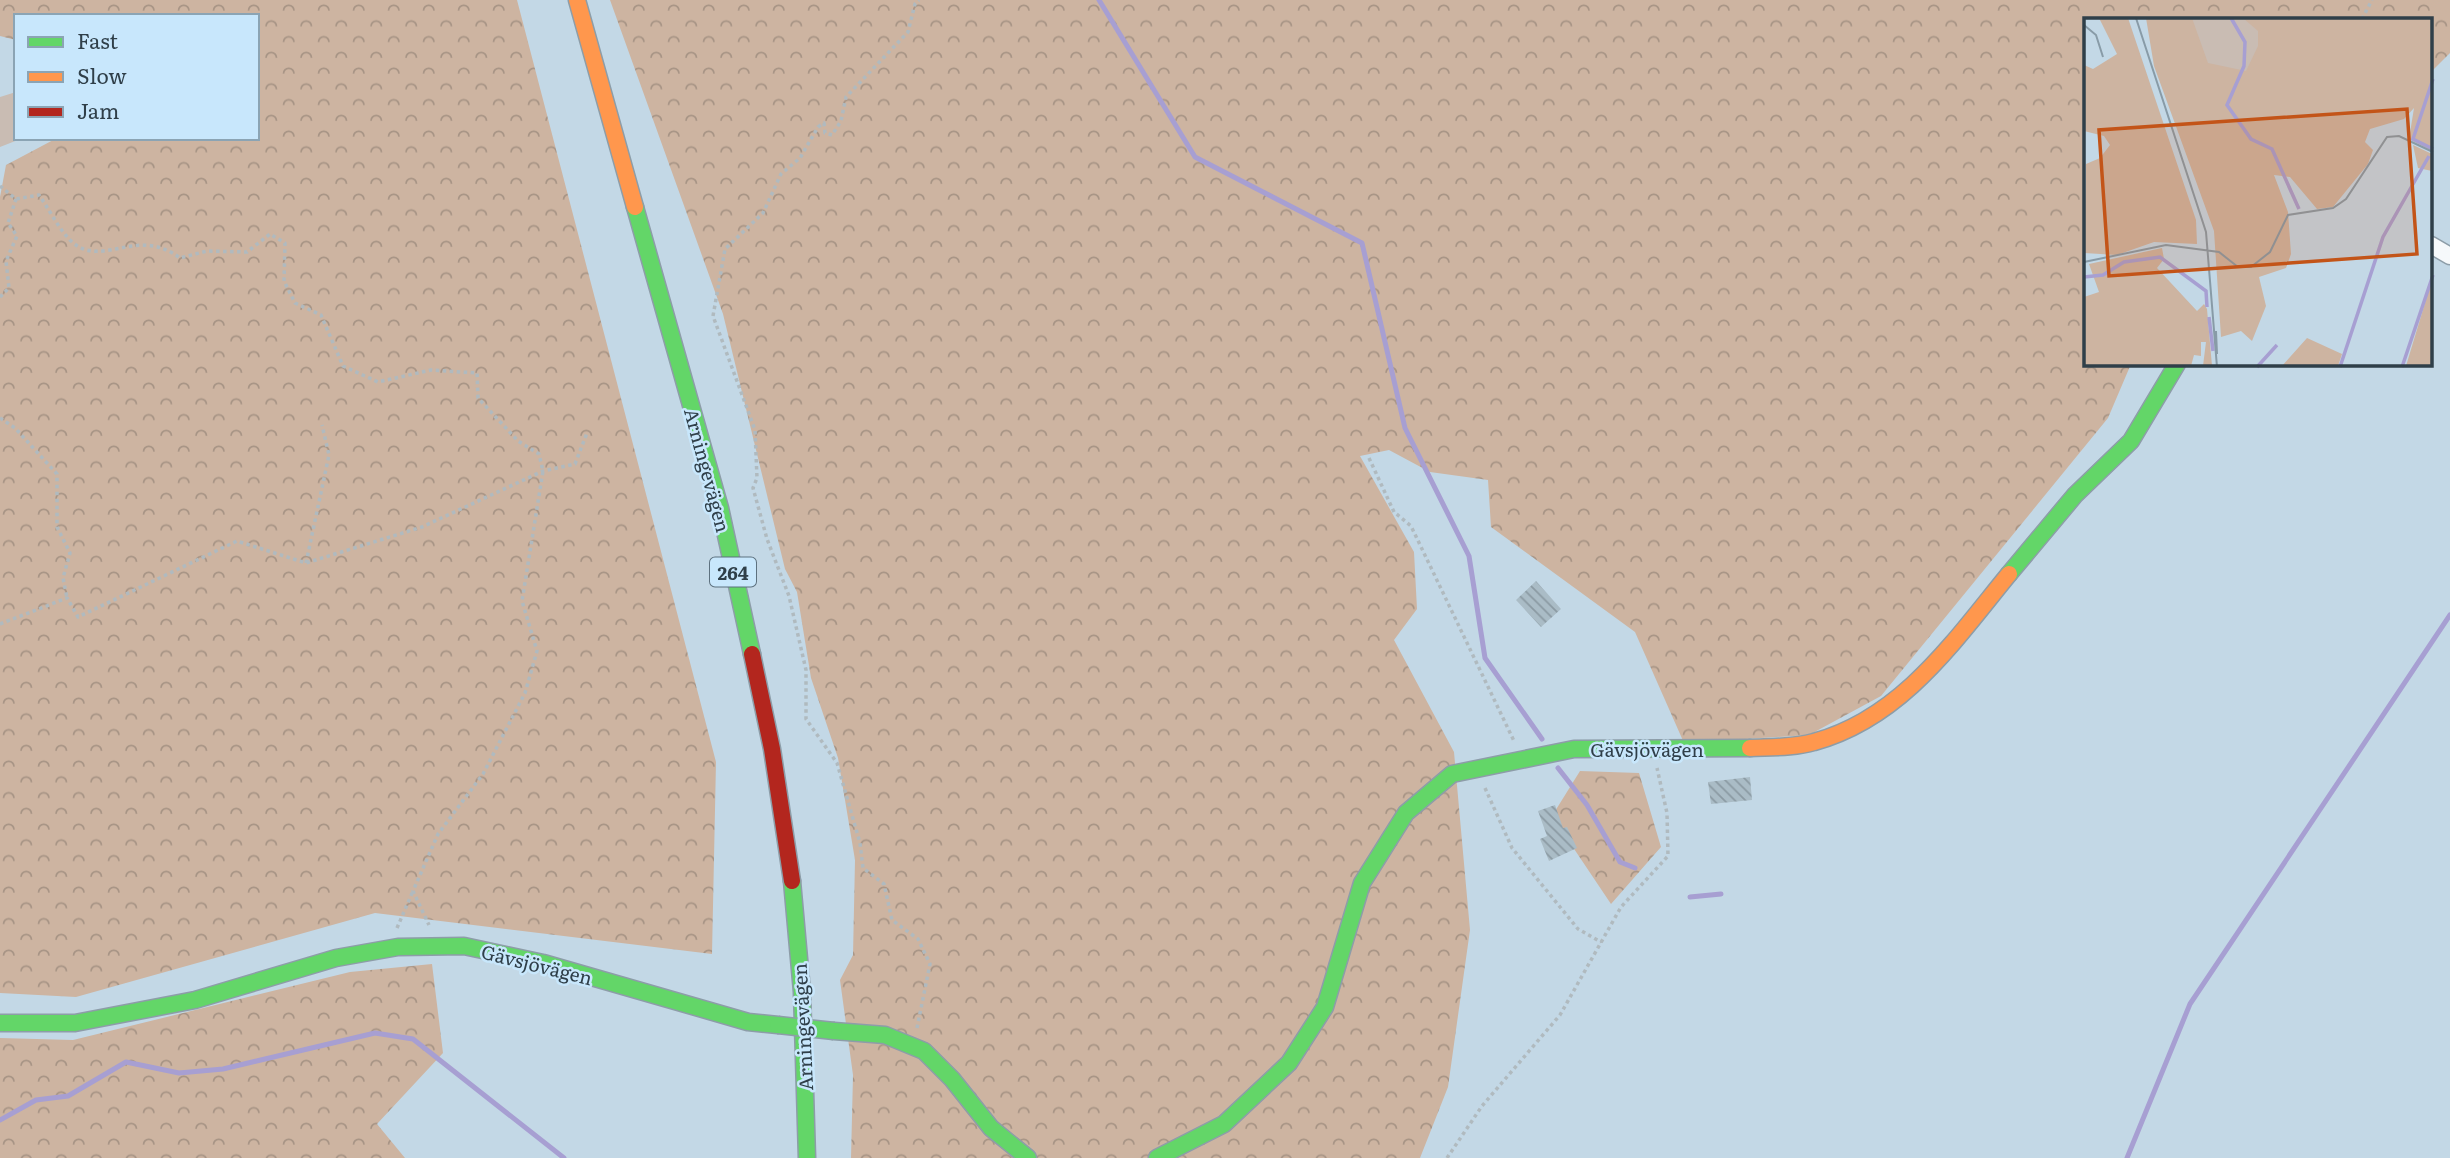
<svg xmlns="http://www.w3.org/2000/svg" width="2450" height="1158" viewBox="0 0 2450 1158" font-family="Literata,serif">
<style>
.forest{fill:url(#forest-crowns)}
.pitch{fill:#c9bcb3}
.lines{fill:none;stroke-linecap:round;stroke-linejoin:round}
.stream{stroke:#a79fd2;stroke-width:5}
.building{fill:url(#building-back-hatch)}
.street-casing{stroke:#8d9da8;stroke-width:19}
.fast-casing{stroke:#8d9da8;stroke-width:19}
.slow-casing{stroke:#8d9da8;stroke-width:19}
.jam-casing{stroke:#8d9da8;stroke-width:19}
.path{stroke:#b0babf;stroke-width:3.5;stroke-dasharray:3.5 3.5;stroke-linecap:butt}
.street{stroke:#f6f9fb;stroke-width:16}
.fast{stroke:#63d668;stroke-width:16}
.slow{stroke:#ff974d;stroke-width:16}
.jam{stroke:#b3261e;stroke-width:16}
.fast-bridge-casing{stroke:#8d9da8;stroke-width:19;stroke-linecap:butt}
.fast-bridge{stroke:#63d668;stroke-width:16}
.labels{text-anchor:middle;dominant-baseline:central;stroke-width:5;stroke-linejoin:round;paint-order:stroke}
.shield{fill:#c8e7fc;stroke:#5d717f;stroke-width:2}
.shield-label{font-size:18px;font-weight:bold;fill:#2f3f49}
.street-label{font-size:19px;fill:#2f3f49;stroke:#c8e7fc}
.inset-river{fill:none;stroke:#a79fd2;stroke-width:3.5}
.inset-road{fill:none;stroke:#889ba7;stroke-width:2}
.view{fill:#c35418;fill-opacity:0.15;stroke:#c35418;stroke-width:3.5}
.inset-edge{fill:none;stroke:#2f3f49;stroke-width:3.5}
</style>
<defs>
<pattern id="forest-crowns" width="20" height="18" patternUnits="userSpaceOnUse" patternTransform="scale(1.75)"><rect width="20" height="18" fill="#cdb4a1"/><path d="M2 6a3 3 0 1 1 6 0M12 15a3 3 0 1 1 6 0" fill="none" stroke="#a79485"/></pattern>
<pattern id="building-back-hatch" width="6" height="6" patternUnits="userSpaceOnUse" patternTransform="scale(1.75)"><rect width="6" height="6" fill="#aabcc6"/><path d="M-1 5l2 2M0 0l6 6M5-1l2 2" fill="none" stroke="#8b9aa3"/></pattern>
</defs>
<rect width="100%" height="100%" fill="#c3d8e6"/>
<path class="forest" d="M0,0H517L716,762L712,954L375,913L76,997L0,993V197L6,165L57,138H257V16H16V40L0,36Z
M610,0H2450V53L2431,72V19H2086V364H2131L2108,418L1881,696L1809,735L1684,743L1635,632L1491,527L1488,480L1430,472L1389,450L1360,456L1414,552L1417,609L1394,640L1454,752L1470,930L1448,1087L1420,1158H851L853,1075L840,980L853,955L855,860L838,758L811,678L797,592L785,569L723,314Z
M1580,771L1639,773L1661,847L1611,904L1552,816Z
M432,964L443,1053L377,1124L405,1158H0V1038L73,1040L350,972Z"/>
<path class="pitch" d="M16,92V138H23L0,147V97Z"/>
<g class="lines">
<path class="stream" d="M1099,0L1195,157L1362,243L1405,428L1469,556L1485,658L1542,739
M1558,768L1587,805L1620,862L1635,868
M1690,897L1721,894
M0,1120L36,1100L68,1096L126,1062L179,1073L223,1069L375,1033L413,1039L564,1158
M2127,1158L2190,1004L2450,615"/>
</g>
<path class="building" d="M1536,581L1561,609L1541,627L1516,600Z
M1750,777L1752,800L1711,804L1708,782Z
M1555,805L1563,828L1567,827L1577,848L1549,861L1540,839L1547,836L1538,811Z"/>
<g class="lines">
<defs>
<path id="street" d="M2431,245L2450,256"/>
<path id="fast" d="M635,207L720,508L752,654
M2009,574L2075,495L2131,441L2177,364
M792,881L802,992L807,1158
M0,1023H75L195,1000L336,958L398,947L464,946L543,963L748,1022L778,1025
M834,1031L885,1035L924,1051L952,1079L991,1128L1028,1158
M1157,1158L1224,1124L1289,1063L1325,1007L1362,883L1406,813L1452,774L1574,749L1750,748"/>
<path id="slow" d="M577,0L635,207
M1750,748C1770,747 1794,748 1814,742C1902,718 1954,641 2009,574"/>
<path id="jam" d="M752,654L772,749L792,881"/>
</defs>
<use href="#street" class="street-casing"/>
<use href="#fast" class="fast-casing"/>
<use href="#slow" class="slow-casing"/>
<use href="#jam" class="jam-casing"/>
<path class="path" d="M2362,19L2372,0
M0,186L16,199L39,195C49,209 58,228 71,241C102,270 136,225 180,258L207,251L247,252L270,234L285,243L284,281L295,303L321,315L343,366L378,382L431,370L477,373L478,398L518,441L539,454L543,471L522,601L537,651L525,693L483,774L438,834L413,891L429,925
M0,297L9,288L6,261L17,236L8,223L16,199
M0,418L15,428L57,474V527L70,553L63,578L67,598
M1369,458L1394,512L1411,526L1514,741
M306,563L329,455L322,425
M0,624L67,598L78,617L237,541L306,563L422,527L543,471L575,464L587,433
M1485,788L1512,848L1578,929L1601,942
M397,928L413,891
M917,1028L930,964L918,939L892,920L884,884L863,868L860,843L837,763L806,719V670L789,596L767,539L753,488L757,478L755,430L713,316L725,249L763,213L781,174L800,158L818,127L824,123L825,133L832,135L841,121L846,97L908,32L915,4L919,0
M1447,1158L1482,1106L1560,1015L1621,907L1668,856L1667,813L1657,768"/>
<use href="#street" class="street"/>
<use href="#fast" class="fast"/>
<use href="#slow" class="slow"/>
<use href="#jam" class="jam"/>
<defs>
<path id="fast-bridge" d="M778,1025L834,1031"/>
</defs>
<use href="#fast-bridge" class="fast-bridge-casing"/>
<use href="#fast-bridge" class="fast-bridge"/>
</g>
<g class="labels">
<rect class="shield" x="710" y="557.5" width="46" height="29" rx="5"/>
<g class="shield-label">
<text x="733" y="572">264</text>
</g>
<g class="street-label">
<text transform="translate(708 470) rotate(75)">Arningevägen</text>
<text x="1647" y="749">Gävsjövägen</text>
<text transform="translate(537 964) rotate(14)">Gävsjövägen</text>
<text transform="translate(802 1027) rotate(-93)">Arningevägen</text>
</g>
</g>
<g transform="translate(2084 18)">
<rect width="348" height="348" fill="#c3d8e6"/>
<path d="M15,0H44L112,202L113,226L70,224L33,237L0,235L2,146L16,140L26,127L20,118L0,113V47L9,51L33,36ZM62,0H348V133L325,121L330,90L320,101L286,111L281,124L289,132L284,146L249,189L233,191L206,159L190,157L204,194L207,236L202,250L175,259L182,288L168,323L157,313L137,319L130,213L70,48ZM329,127L348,136V153L334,150ZM78,230L80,241L73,250L113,293L120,286L123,291L128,348H119L122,324H117V338L110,337L107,348L0,349V279L15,274L5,246ZM348,263V348H322L344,275ZM223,320L258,336L254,348H198Z" fill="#cdb4a1"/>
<path d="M108,0H159L174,13V28L162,53L124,45Z" fill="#c9bcb3"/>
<path class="inset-river" d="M147,0L161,24L160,48L143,87L167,121L188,131L215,191M349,61L329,121L349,131M0,259L19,257L40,244L76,239L122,273L123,289M125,299L129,333M173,349L193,327M256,349L299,219L345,138M318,349L349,257"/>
<path class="inset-road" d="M52,0L122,214L133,349M0,7L12,17L19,39M0,244L82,227L135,234L154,249H167L186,234L204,197L249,190L262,181L303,119L315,118L349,134M132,313L133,336"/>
<path class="view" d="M323,91L333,236L25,258L15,112Z"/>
<rect width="348" height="348" class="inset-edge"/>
</g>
<rect x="14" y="14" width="245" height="126" fill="#c8e7fc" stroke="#8ba4b4" stroke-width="2"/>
<rect x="28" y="37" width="35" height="10" fill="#63d668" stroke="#8ba4b4" stroke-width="2"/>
<text x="77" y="49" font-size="21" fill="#2f3f49">Fast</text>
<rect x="28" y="72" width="35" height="10" fill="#ff974d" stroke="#8ba4b4" stroke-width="2"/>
<text x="77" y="84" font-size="21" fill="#2f3f49">Slow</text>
<rect x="28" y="107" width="35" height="10" fill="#b3261e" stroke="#8ba4b4" stroke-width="2"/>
<text x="77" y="119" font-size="21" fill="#2f3f49">Jam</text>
</svg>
